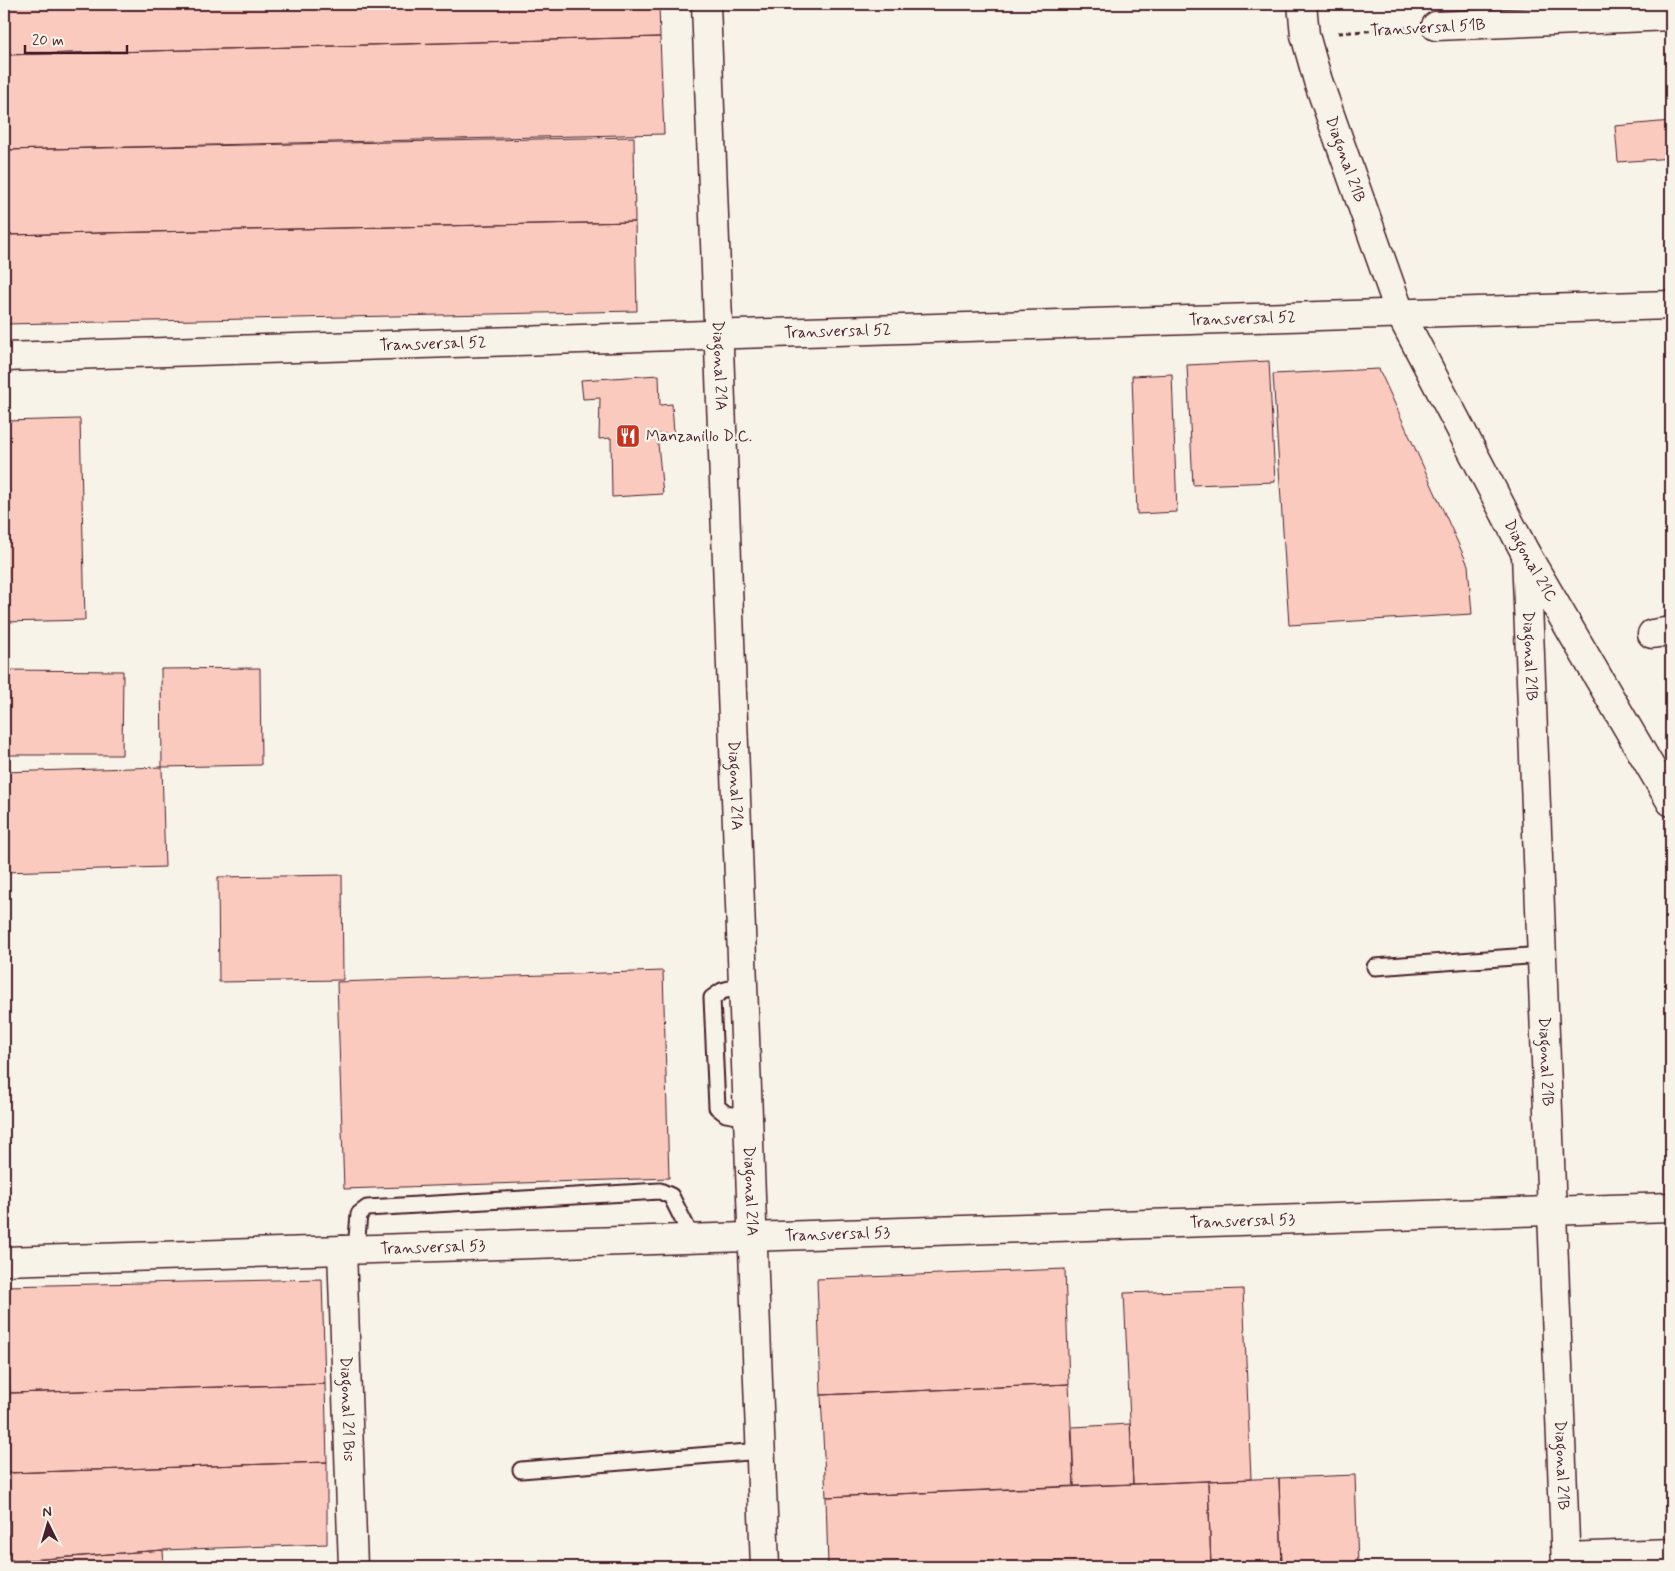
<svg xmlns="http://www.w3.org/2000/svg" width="1675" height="1571" viewBox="0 0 1675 1571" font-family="Mynerve,sans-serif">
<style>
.building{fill:#f9cabd;stroke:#4a1f2b}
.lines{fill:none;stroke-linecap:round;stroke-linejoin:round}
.service-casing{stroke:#4a1f2b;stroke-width:19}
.minor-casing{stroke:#4a1f2b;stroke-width:31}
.tertiary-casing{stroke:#4a1f2b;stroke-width:31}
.path{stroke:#4a1f2b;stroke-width:3;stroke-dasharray:5 4;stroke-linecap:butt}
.service{stroke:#f7f3e8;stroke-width:15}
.minor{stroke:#f7f3e8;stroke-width:28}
.tertiary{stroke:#f7f3e8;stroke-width:28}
.labels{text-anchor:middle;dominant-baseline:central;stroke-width:5;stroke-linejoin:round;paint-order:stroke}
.street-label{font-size:16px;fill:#4a1f2b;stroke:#f7f3e8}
.poi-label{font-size:16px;fill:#4a1f2b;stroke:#f7f3e8;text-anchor:start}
</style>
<rect width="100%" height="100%" fill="#f7f3e8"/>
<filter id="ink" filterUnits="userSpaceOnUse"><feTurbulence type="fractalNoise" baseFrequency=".02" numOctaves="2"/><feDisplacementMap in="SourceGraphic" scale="10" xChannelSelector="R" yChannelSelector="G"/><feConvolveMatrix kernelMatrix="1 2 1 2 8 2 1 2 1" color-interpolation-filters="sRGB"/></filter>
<g filter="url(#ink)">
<path class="building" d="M4,4H659L660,37L4,55Z
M660,37L664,134L4,150V55Z
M1671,121V158L1618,162L1615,126Z
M634,137L635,222L4,235V150Z
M635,222L637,311L4,324V235Z
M1269,361L1275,482L1193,485L1187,365Z
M1379,369L1468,565L1472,614L1289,625L1273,374Z
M1172,374L1177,512L1137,514L1132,376Z
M659,375L660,405L672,404L674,434H657L663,494L612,497L611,438L599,439L600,398L583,399L581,380Z
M80,419L85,620L4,622V421Z
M260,668L261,765L162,767L161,669Z
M4,670L123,671L122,755H4Z
M162,767L165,867L4,872V772Z
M342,875L343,980L219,982L218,877Z
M663,971L669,1178L344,1189L337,982Z
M1065,1269L1069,1384L821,1395L817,1279Z
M322,1279L325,1384L10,1393L5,1286Z
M1243,1289L1251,1479L1133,1484L1124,1293Z
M325,1384L327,1462L8,1473L10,1393Z
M1069,1384L1074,1486L826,1497L821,1395Z
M1130,1424L1133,1484L1074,1486L1072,1427Z
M327,1462V1544L163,1550L16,1561L9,1559L8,1473Z
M1355,1475L1358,1567H1282L1279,1478Z
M1279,1478L1282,1567H1211L1208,1481Z
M1208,1481L1211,1567H828L826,1497Z
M163,1550L164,1567H16V1561Z"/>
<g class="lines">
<defs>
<path id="service" d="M1375,967L1542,955
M744,985L722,991L712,998L717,1107L726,1114L749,1118
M356,1249L359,1214L367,1208L660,1191L671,1196L692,1238
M521,1470L761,1451"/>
<g id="minor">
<path id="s1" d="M1302,4L1305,35L1318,81L1400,313L1526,554L1671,802"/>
<path d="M1436,26L1671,16"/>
<path id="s2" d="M4,357L1671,305"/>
<path id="s3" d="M1526,554L1566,1567"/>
<path d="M1652,634L1671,631"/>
<path id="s4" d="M342,1250L353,1567"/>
<path id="s5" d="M4,1261L1671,1207"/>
<path d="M1566,1557L1671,1553"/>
</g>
<g id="tertiary">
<path id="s6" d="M706,4L765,1567"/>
</g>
</defs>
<use href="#service" class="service-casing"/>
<use href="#minor" class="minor-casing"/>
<use href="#tertiary" class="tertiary-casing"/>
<path class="path" d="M1338,33L1406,28"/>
<use href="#service" class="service"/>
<use href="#minor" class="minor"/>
<use href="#tertiary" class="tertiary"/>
</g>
</g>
<defs>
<symbol id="restaurant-square" viewBox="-11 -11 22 22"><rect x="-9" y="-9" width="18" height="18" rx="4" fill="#c8321e" stroke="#f7f3e8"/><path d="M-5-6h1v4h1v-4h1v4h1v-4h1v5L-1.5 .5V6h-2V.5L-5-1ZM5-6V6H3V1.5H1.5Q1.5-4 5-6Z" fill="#fff"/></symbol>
</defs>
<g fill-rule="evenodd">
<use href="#restaurant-square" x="614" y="422" width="28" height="28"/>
</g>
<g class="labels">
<g class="street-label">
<text transform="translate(1428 28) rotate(-3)">Transversal 51B</text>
<text stroke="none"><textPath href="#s1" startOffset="162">Diagonal 21B</textPath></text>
<text stroke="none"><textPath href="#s2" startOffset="1239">Transversal 52</textPath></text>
<text stroke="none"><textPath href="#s2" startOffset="834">Transversal 52</textPath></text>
<text stroke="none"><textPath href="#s2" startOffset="429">Transversal 52</textPath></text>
<text stroke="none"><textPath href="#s6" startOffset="362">Diagonal 21A</textPath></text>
<text stroke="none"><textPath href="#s1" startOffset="605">Diagonal 21C</textPath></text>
<text stroke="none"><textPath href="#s3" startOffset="102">Diagonal 21B</textPath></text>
<text stroke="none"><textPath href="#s6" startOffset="782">Diagonal 21A</textPath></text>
<text stroke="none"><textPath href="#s3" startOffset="508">Diagonal 21B</textPath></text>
<text stroke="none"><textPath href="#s6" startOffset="1188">Diagonal 21A</textPath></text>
<text stroke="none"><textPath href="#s5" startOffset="1239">Transversal 53</textPath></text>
<text stroke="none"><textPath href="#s5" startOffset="834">Transversal 53</textPath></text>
<text stroke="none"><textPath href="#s5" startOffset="429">Transversal 53</textPath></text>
<text stroke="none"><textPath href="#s4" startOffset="159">Diagonal 21 Bis</textPath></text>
<text stroke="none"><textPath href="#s3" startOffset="912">Diagonal 21B</textPath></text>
</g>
<g class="poi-label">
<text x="646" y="436">Manzanillo D.C.</text>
</g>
</g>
<rect width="1675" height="1571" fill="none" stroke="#f7f3e8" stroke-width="20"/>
<rect x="10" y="10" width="1655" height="1551" fill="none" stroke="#4a1f2b" stroke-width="2" filter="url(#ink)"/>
<g transform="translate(48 1524) rotate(355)" stroke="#f7f3e8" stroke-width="4" paint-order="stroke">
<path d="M0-4L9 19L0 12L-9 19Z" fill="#4a1f2b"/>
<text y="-8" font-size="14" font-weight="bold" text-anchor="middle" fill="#4a1f2b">N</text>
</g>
<path d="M25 45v8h102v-8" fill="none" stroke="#4a1f2b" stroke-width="2.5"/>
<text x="32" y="45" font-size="15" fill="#4a1f2b" stroke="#f7f3e8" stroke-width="4" paint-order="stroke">20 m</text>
</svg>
